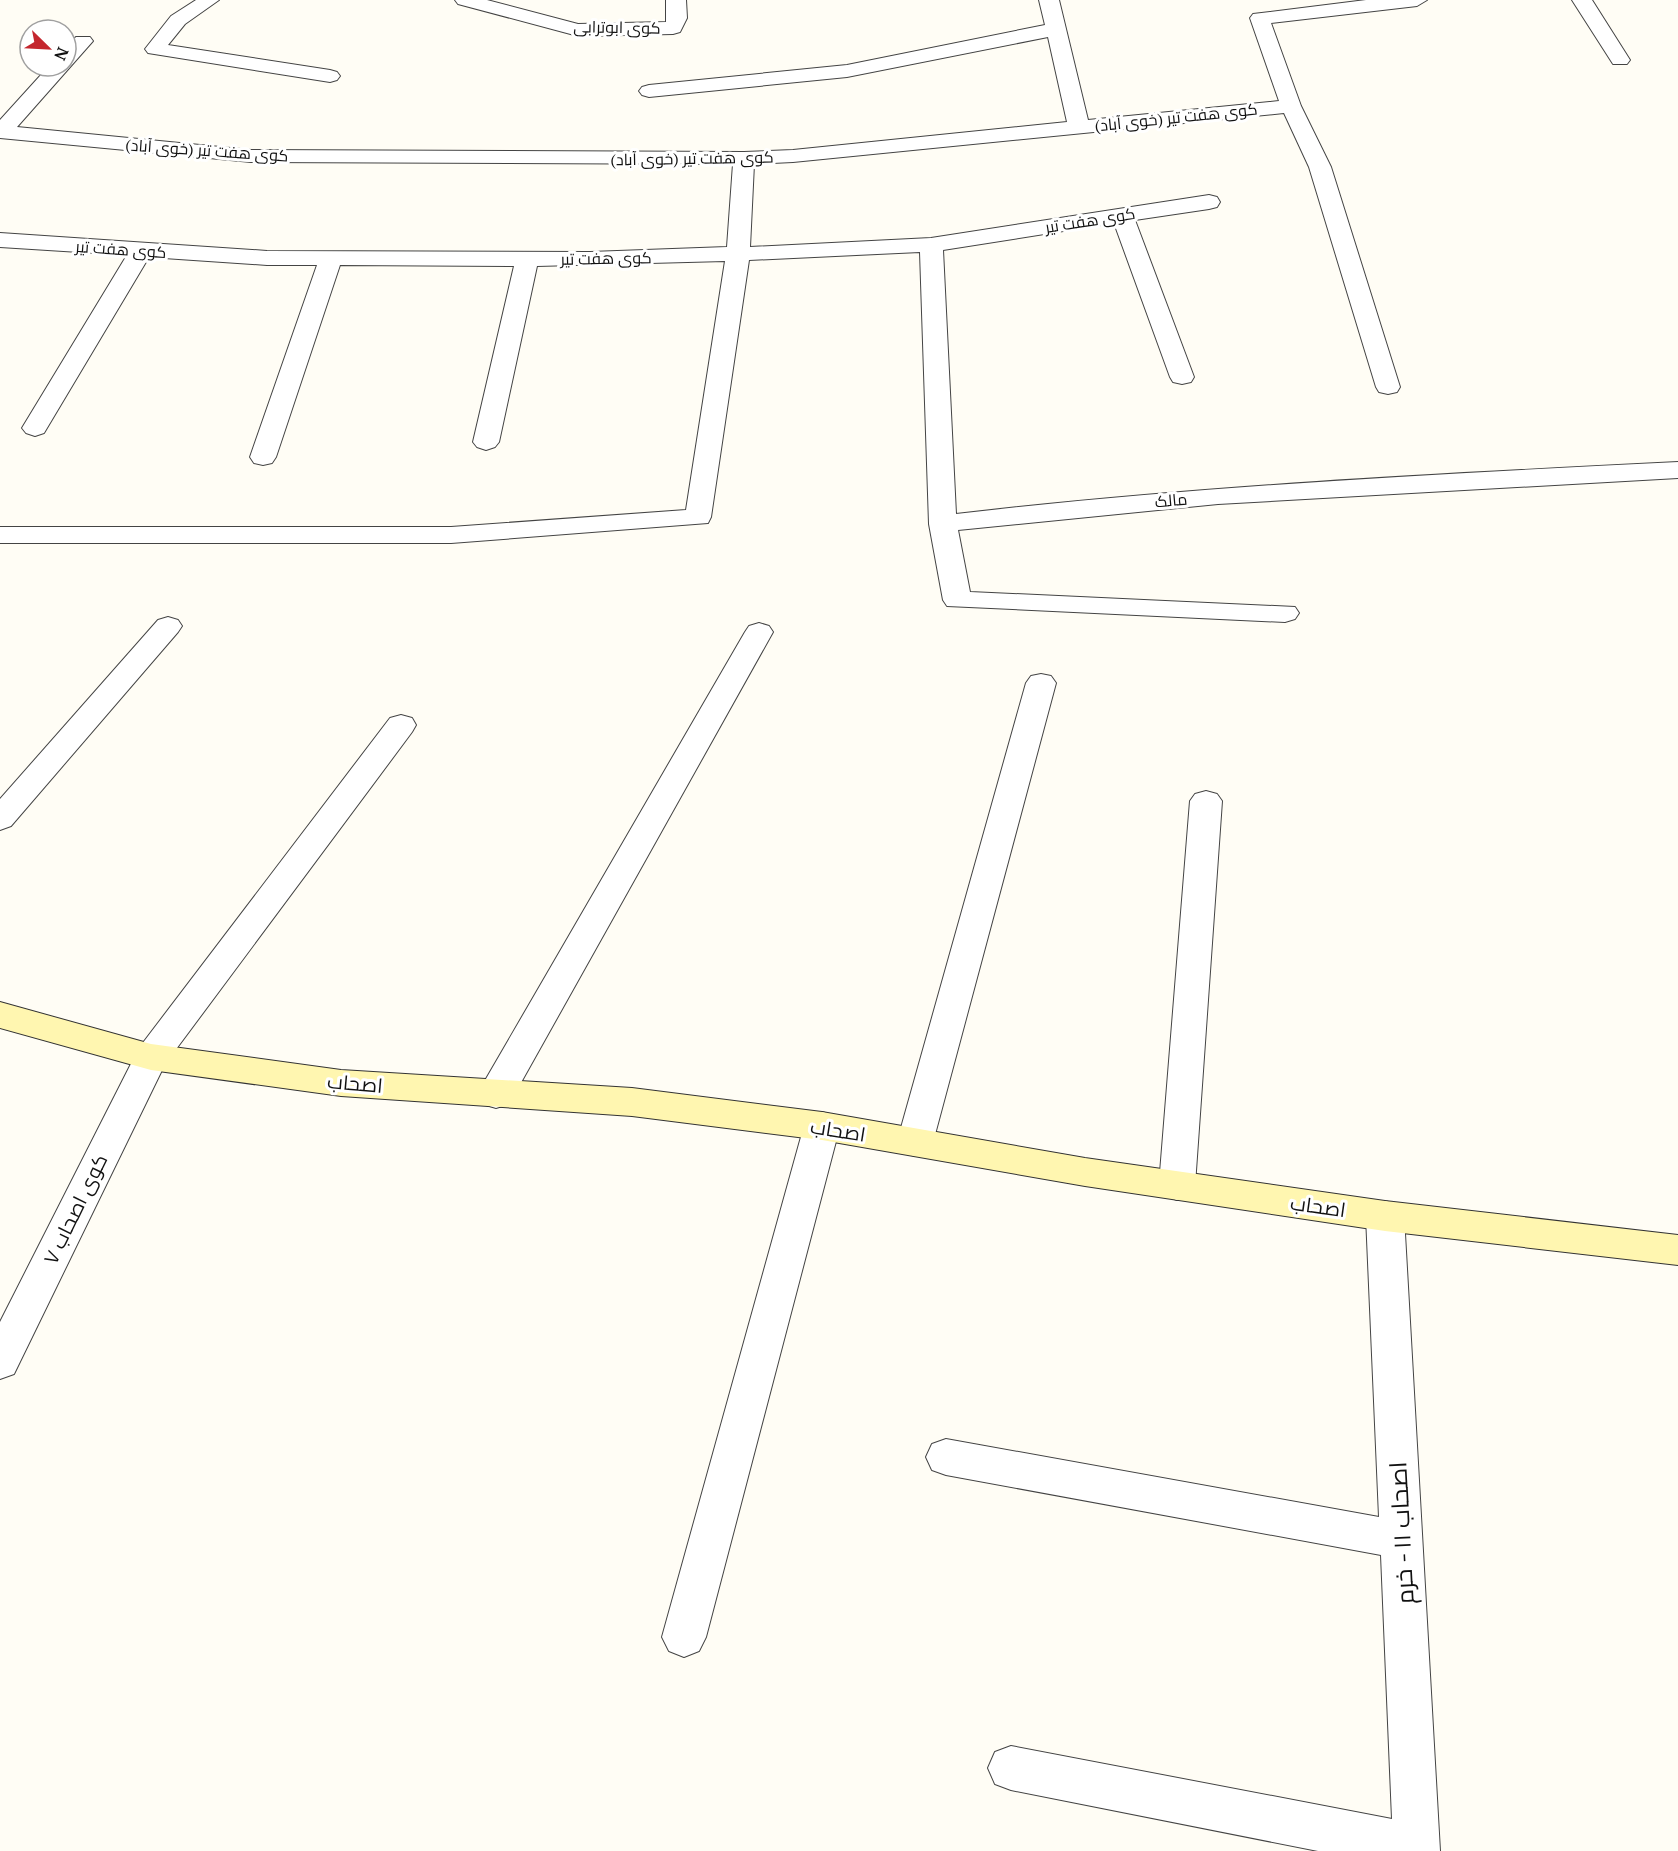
<svg xmlns="http://www.w3.org/2000/svg" width="1678" height="1851" viewBox="0 0 1678 1851" font-family="'PT Serif',Cairo,serif">
<style>
.lines{fill:none;stroke-linecap:round;stroke-linejoin:round}
.minor-casing{stroke:#444;stroke-width:2}
.secondary-casing{stroke:#333;stroke-width:2}
.minor{fill:#fff;fill-rule:evenodd}
.secondary{fill:#fff6b0;fill-rule:evenodd}
.labels{text-anchor:middle;dominant-baseline:central;stroke-width:6;stroke-linejoin:round;paint-order:stroke}
.far-street-label{font-size:16px;fill:#111;stroke:#fff}
.street-label{font-size:20px;fill:#111;stroke:#fff}
.near-street-label{font-size:24px;fill:#111;stroke:#fff}
</style>
<rect width="100%" height="100%" fill="#fffdf5"/>
<g class="lines">
<defs>
<path id="minor" d="M196,0H219L185,24L168,45L330,70L337,72L340,76L337,80L330,82L148,53L145,49L171,16Z
M455,0H487L578,24L666,22V0H686L687,18L680,32L673,34L578,36L458,4Z
M1039,0H1059L1088,120L1279,101L1250,18L1253,14L1366,0H1427L1417,6L1271,23L1301,106L1331,167L1400,387L1397,392L1388,394L1379,392L1376,387L1309,167L1284,113L793,162L754,164L750,247L931,238L1209,195L1217,197L1220,202L1217,207L1209,209L1135,220L1194,377L1191,382L1182,384L1173,382L1170,377L1114,223L943,250L956,514C1196,486 1437,474 1678,462V478L1218,504L958,530L970,592L1295,607L1299,613L1295,619L1285,622L947,606L943,600L929,524L920,252L749,260L711,517L708,523L451,543H0V527H451L686,510L725,261L537,266L499,442L495,447L486,450L477,447L473,442L514,266L340,265L276,457L272,463L263,465L254,463L250,457L317,265H267L149,257L44,433L35,436L26,433L22,428L127,255L0,247V233L267,251L590,252L727,247L733,164L251,162L0,138V120L49,66H66V48L76,37H90L93,41L17,127L251,150L744,152L793,150L1067,122L1048,37L847,77L649,97L642,95L639,91L642,87L649,85L847,65L1045,25Z
M1572,0H1592L1630,60L1627,64H1613Z
M168,617L178,620L182,626L178,632L11,826L0,830V799L158,620Z
M759,623L769,626L773,632L509,1104L496,1108L483,1104L478,1094L483,1084L745,632L749,626Z
M1041,674L1051,676L1056,683L933,1142L928,1152L915,1156L902,1152L897,1142L1026,683L1031,676Z
M401,715L412,718L416,725L412,732L165,1064L14,1374L0,1379V1322L139,1048L390,718Z
M1206,791L1217,794L1222,801L1195,1185L1190,1195L1177,1200L1164,1195L1159,1185L1190,801L1195,794Z
M822,1112L835,1116L840,1126L706,1637L699,1651L684,1657L669,1651L662,1637L804,1126L809,1116Z
M1385,1201L1398,1205L1404,1216L1440,1851H1318L1011,1790L995,1784L988,1768L995,1752L1011,1746L1392,1819L1381,1555L946,1475L932,1470L926,1457L932,1444L946,1439L1379,1517L1366,1216L1372,1205Z"/>
<path id="secondary" d="M0,1002L151,1044L341,1070L632,1088L822,1112L1085,1158L1385,1201L1678,1235V1265L1385,1231L1085,1186L822,1140L632,1116L341,1096L151,1070L0,1028Z"/>
</defs>
<use href="#minor" class="minor-casing"/>
<use href="#secondary" class="secondary-casing"/>
<use href="#minor" class="minor"/>
<use href="#secondary" class="secondary"/>
</g>
<g class="labels">
<g class="far-street-label">
<text transform="translate(617 27) rotate(1)">کوی ابوترابی</text>
<text transform="translate(1176 117) rotate(-6)">کوی هفت تیر (خوی آباد)</text>
<text transform="translate(207 150) rotate(4)">کوی هفت تیر (خوی آباد)</text>
<text transform="translate(692 158) rotate(-1)">کوی هفت تیر (خوی آباد)</text>
<text transform="translate(1090 220) rotate(-9)">کوی هفت تیر</text>
<text transform="translate(121 249) rotate(4)">کوی هفت تیر</text>
<text transform="translate(606 258) rotate(-1)">کوی هفت تیر</text>
<text transform="translate(1171 500) rotate(-5)">مالک</text>
</g>
<g class="street-label">
<text transform="translate(355 1083) rotate(5)">اصحاب</text>
<text transform="translate(838 1130) rotate(9)">اصحاب</text>
<text transform="translate(1318 1206) rotate(8)">اصحاب</text>
<text transform="translate(75 1209) rotate(-64)">کوی اصحاب ۷</text>
</g>
<g class="near-street-label">
<text transform="translate(1401 1533) rotate(-93)">اصحاب ۱۱ - خرم</text>
</g>
</g>
<g transform="translate(48 48) rotate(114)"><circle r="28" fill="#ffffff" stroke="#a0a0a0" stroke-width="1.5"/>
<path d="M0-4.5L10 22L0 15L-10 22Z" fill="#c4262e"/>
<text y="-9" font-size="16" font-weight="bold" text-anchor="middle" fill="#111111">N</text>
</g>
</svg>
